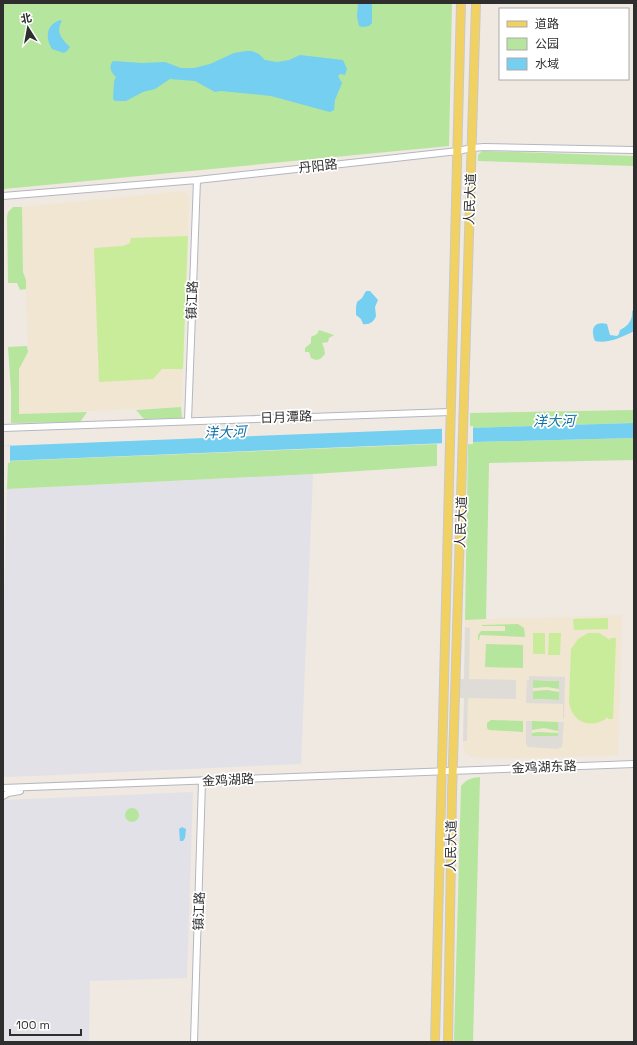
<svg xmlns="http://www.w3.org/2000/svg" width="637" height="1045" viewBox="0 0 637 1045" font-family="'Space Grotesk','Noto Sans SC',sans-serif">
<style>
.industrial{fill:#e3e1e8}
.education{fill:#f0e6d1}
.green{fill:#b6e59e}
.pitch{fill:#c9ec9a}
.plaza{fill:#dfdcd8;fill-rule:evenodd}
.water{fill:#75cff0}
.pier{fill:#efe9e1}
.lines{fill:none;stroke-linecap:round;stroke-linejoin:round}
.minor-casing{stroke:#b4b7c1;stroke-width:8}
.major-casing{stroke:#c9c9c9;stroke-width:10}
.minor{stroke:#fff;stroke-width:6}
.major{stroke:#f2d163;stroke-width:8}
.labels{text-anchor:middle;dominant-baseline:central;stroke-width:3.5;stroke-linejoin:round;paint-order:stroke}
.street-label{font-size:13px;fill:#2e2e2e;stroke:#fff}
.water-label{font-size:14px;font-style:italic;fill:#0d6fa3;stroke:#fff}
</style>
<rect width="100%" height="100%" fill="#efe9e1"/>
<path class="industrial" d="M313,474L301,764L10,777L3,776V642L7,489Z
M193,792L187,978L90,981L89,1042H3V800Z"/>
<path class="education" d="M185,191L189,199L181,407L19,414V368L28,352L26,280L23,272L22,207Z
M622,615L618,755L528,758L471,757L465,752L463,748L465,620Z"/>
<path class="green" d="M3,3H452L449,146L4,189Z
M482,151L634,156V166L478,161V155Z
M13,207H22L23,272L26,280V289L20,290L17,283H8L7,217L8,212Z
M319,330L334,335L329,338L328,342L322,343L324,348L325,354L320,359L316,360L311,358L309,352H305V348L311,343V337L317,334Z
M27,346L28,352L19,369V414L87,412L80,422L11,423V391L8,347Z
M181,407L182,418L144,419L136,410Z
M634,410V423L470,428V413Z
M634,438V460L489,463L486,619L465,620L468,444L473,442Z
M437,444V466L313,474L7,489L8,461Z
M518,624L524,628L525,637L480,635L479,640H478V635L481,631H505V626H482V625Z
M486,644L523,645V668L485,667Z
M533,680L559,681V689L547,687L533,688Z
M547,690L559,692V700L533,699V691Z
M491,720L523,721V732L489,730L487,728V723Z
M532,721L558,722V731L544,728L532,730Z
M539,732L558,733V736H532V733Z
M480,777L473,1042H454L461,786C467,779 471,778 480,777Z
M125 815a7 7 0 1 1 14 0a7 7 0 1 1-14 0Z"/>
<path class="pitch" d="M188,236L183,369H162L153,379L99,382L94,248L123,246L130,243L131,238Z
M608,618V629L574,630L573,619Z
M533,633H545V654H533Z
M549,633H561L560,655H548Z
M588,633H599L610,640V638H616L613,719H608V717C592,730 572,723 569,702L571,649L578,639Z"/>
<path class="plaza" d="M465,627L470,628L469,679L516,680V699L468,698L467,741H463L464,698H458V679H464Z
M529,676L565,677L564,719H563V704L526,703L527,680H529ZM533,680L559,681V700L533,699Z
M526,721H532V736H558V722H564L562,747L557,749L528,747L526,744Z"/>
<path class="water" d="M358,3H372V23L369,26L363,27L359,26L357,16Z
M60,20L62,21C55,32 62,39 70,47L67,51L64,53L52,49C45,37 46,25 60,20Z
M246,51H252L259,54L265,60L277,62L289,60L300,55L343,60L347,69L345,75L340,74L338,76L342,83L335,100L334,110L330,112L326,111L271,96L221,91L215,92L195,81L170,79L155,89L143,92L126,101H115L113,99L114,81L116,77C111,72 108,67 113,61L142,63L165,62L181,68H194L210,64L234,53Z
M366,291H370L378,300L375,307L376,316C374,322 369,325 363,324L361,319L356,315V307L357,302L362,298Z
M634,310V331C623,337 607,344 595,341C590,329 594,321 607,324L610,335L617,336L619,334L620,330C628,326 633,320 632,311Z
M634,423V438L473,442L3,461V446L435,429Z
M182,827L186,829L185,838L183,841H180L179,829Z"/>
<path class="pier" d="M473,426V444L442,446V427Z
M3,446H10V463H3Z"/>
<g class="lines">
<defs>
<path id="minor" d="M3,196L197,180L458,151L472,148L484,147L634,150
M188,421L197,180
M3,428L450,412
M3,788L634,764
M3,796L8,793L20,791
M194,1042L202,781"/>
<path id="major" d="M435,1042L461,3
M448,1042L452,794L476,3"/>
</defs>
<use href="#minor" class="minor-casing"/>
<use href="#major" class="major-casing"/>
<use href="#minor" class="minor"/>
<use href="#major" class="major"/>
</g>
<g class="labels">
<g class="street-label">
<text transform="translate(318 166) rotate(-6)">丹阳路</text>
<text transform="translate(470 199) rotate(-88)">人民大道</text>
<text transform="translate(192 300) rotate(-88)">镇江路</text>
<text transform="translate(286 417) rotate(-2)">日月潭路</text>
<text transform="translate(461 522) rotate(-88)">人民大道</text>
<text transform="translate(544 767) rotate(-2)">金鸡湖东路</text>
<text transform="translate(228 780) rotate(-3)">金鸡湖路</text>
<text transform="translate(451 846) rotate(-89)">人民大道</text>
<text transform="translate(199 911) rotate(-88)">镇江路</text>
</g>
<g class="water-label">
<text transform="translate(554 421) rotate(-1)">洋大河</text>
<text transform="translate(225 432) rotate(-2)">洋大河</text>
</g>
</g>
<rect width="637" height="1045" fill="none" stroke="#2e2e2e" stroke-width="8"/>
<rect x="499" y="8" width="130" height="72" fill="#ffffff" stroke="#ababab"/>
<rect x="507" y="21" width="20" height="6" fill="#f2d163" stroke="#ababab"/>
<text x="535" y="28" font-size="12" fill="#2e2e2e">道路</text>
<rect x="507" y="38" width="20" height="12" fill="#b6e59e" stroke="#ababab"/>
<text x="535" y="48" font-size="12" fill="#2e2e2e">公园</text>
<rect x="507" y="58" width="20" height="12" fill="#75cff0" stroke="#ababab"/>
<text x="535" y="68" font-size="12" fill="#2e2e2e">水域</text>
<g transform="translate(28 28) rotate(349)" stroke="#ffffff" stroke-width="3" paint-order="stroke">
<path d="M0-3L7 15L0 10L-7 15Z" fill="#2e2e2e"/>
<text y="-6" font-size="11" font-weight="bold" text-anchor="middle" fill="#2e2e2e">北</text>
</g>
<path d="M10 1029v6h71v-6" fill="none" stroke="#2e2e2e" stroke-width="2"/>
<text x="16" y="1029" font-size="12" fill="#2e2e2e" stroke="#ffffff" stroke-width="3" paint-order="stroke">100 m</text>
</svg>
